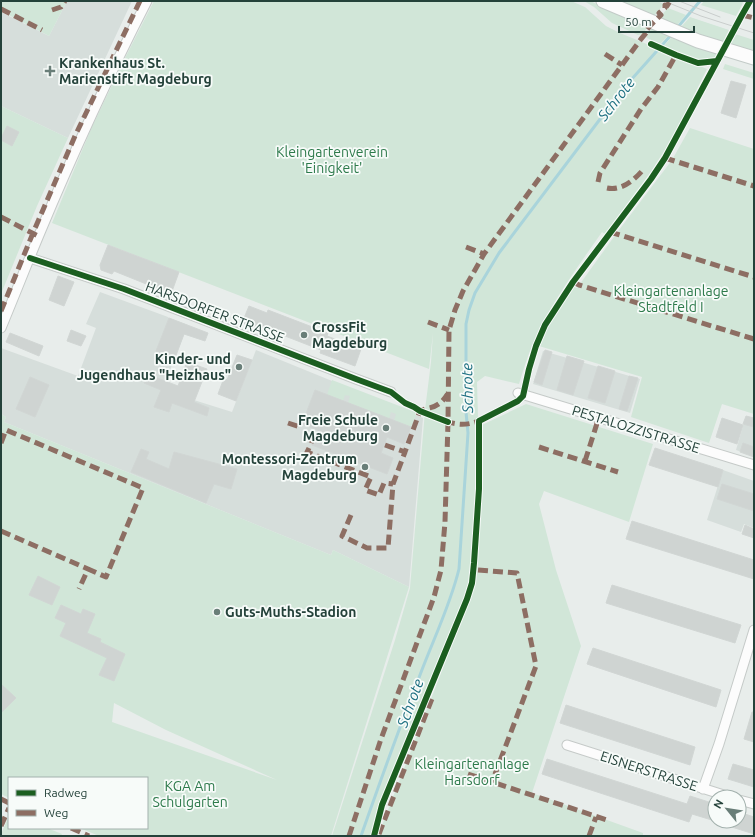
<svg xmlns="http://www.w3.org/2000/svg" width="755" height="837" viewBox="0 0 755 837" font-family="Ubuntu,sans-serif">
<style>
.built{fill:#d6dedb}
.green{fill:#d1e6d8;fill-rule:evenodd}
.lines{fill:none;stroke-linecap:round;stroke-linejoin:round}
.stream{stroke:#a9d4db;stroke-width:3}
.building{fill:#cfd4d2;stroke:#d1d6d4}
.street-casing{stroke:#c5cac8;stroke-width:11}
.secondary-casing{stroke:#c3cbc8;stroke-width:15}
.street{stroke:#fcfcfc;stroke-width:9}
.secondary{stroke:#fcfcfc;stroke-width:13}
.tram{stroke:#c9cdcc;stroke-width:1}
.quiet{stroke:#8d6e63;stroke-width:5;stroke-dasharray:10 5;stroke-linecap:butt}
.cycleway-casing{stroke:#f7fbf9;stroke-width:8}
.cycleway{stroke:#1b5e20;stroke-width:6}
.poi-dot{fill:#697e78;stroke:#f7fbf9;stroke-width:1.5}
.labels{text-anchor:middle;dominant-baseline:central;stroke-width:3.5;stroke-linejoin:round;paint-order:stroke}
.poi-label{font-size:14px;font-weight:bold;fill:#24423a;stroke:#f7fbf9;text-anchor:start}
.park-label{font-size:14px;fill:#2d7a4b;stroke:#f7fbf9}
.street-label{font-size:14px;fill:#24423a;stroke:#f7fbf9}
.water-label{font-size:15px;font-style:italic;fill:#1c6f80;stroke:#f7fbf9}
</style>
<rect width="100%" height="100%" fill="#e8edeb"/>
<path class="built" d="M67,1H132L68,138L1,106V12L49,36Z
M100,292L168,317L169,318L188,325L162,390L232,412L256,350L423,418L409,587L333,550L331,555L4,422L6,417L1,414V348L78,376L96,328L86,324Z
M543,351L640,379L630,413L533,384Z
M746,416L754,419V456L736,450Z
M723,470L754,481V528L744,524L741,532L707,520Z"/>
<path class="green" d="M1,1H67L49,36L1,11Z
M154,1H571L585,7L606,26L620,33L707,69L672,139L648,176L605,234L602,232C577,268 550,304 533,344C527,357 523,371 519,384L485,376L477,382L478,418L481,424V500L474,583L383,811L376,836H332L395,640L410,588L425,411L424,410H425L431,362L433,333L429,369L52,223L91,129L124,60Z
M584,1H590L648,26L643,34L638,35L612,23L594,7Z
M619,1H657L664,4L654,16Z
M704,1H742L743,2L742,5L736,16L701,5Z
M668,8L686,15L677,25L659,18Z
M690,17L729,30L723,42L700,35L681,27Z
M652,28L659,31V32L668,36L660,44L647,38L646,36Z
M735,34L754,40V52L729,45Z
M671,38L678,40L679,39L718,53L714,58L698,60L664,46Z
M725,64L754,73V79L723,69Z
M1,106L68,138L37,206L1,294Z
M690,128L754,149V414L722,404L709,443L631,417L642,377L539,346L547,329L569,292L574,287L577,288L616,234L672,160Z
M332,380L415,412L416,416L411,427L394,421L396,414L391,412L389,419L348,403L350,396L345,395L343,401L327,395Z
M526,404L653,444L629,522L544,491L539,504L556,570L581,646L532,793L643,833V836H378L475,585L483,480L482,425Z
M1,414L6,417L4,422L331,555L333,550L409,587L331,836H99L80,828H147V778H9V798L1,794ZM114,703L166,730L277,780L112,722Z
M9,816V828H47L62,834L61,836H1V834Z"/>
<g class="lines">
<path class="stream" d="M677,28L700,1
M361,836C380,782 399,728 420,675C433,640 450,606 459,569L468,433L466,412V324L469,310L475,293L499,253L622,90L672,34"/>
</g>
<path class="building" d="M731,81L746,85L736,118L721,113Z
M7,126L19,132L12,146L1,140V138Z
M108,245L179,272L171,294L114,271L112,274L101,270L100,265Z
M58,276L74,282L64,306L49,300Z
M249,306L267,313L268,310L328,333L327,336L361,349L355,366L320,353L321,350L262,327L261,330L242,323Z
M169,318L208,333L205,341L184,334L175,358L156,351Z
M71,330L86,336L81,346L67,341Z
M10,333L43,346L39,356L6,342Z
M545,350L552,352L542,385L534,382Z
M237,355L252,360L236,401L218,394L224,378L227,380Z
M567,356L584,361L573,395L557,390Z
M187,362L207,369L194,402L209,408L207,416L172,403L169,412L154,407L161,390L144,383L147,374L178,386Z
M598,366L615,371L605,403L588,398Z
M629,376L638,378L627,411L619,409Z
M30,377L49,385L35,417L16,409Z
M315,390L411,427L404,444L387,437L381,453L393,458L387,474L312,445L318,430L302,424Z
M746,416L754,418V427L743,424Z
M722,418L743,425L737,444L716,437Z
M743,443L754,447V457L740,452Z
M655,448L723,470L718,487L649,465Z
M141,449L149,452L146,459L169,469L174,452L237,469L231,489L214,484L206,503L131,472Z
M722,484L754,494V511L717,499Z
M632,521L754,560V579L626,539Z
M745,525L754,529V538L742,534Z
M38,576L60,587L52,605L29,595Z
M612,585L741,625L735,643L606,603Z
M61,605L81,614L83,609L95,614L87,633L101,639L100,642L125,654L114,681L99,675L107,658L60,636L66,623L55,618Z
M593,648L721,690L716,707L587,664Z
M1,684L16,698L1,713Z
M566,705L695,747L690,765L560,723Z
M752,712H754V742L744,739Z
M547,759L687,804L690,796L715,804V821L692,814L689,822L542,774Z
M733,764L754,770V787L728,779Z
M739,812L754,817V834L719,823L720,821H739Z"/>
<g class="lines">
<defs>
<path id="street" d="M30,258L124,289L356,379L391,392
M1,328C14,297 26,266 39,235C72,156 108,77 147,1
M518,393L754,465
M567,745L730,797
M703,789L719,744L754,630
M739,800L754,804"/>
<path id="secondary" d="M603,1L698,41L754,58"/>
</defs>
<use href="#street" class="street-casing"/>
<use href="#secondary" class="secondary-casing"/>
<use href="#street" class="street"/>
<use href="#secondary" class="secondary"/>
<path class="tram" d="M664,1L701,16L754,33
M679,1L720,17"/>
<path class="quiet" d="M1,9L42,30
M52,10L61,7L65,1
M742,15L754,18
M605,54L622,65
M665,158L754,186
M598,182L600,173L641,109L658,87L676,55
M607,188C621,191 633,181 642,171
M1,217L38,236
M610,232L754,277
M466,247L484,254
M573,282L579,285L754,339
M1,311L33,233L75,136L140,1
M428,322L449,330
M445,421C460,426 468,425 482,420
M288,423L300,427
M1,443L6,430L143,488L106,577L88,569L79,589
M311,443L315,432L312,431
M385,445L405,452L420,411C424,409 425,409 429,408C439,406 444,400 449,392
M539,447L618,472
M309,448L307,452L371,477L365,490L379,495L384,483L393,484
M585,461L599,417
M351,515L342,536L367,548H388L393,484L405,452
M1,531L88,569
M478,570L517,573L536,666L492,782
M468,774L610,821
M1,799L9,803
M1,826L9,808
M71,828L89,836
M379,834L433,696
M349,836L381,739L434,597L441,570L445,522L448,422L449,330L455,310L463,291L484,254L641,39L647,32L646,31C650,25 656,20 661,15L659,13L665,8V5L667,6L670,1
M589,836L596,817"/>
<defs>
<path id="cycleway" d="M651,44L676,55L698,63L717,61
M30,258L124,289L356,379L391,392L405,403L414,407L420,411L448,422
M374,836L382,805L467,599L472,583L474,563L479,489V421L518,401L523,396L529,369L536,346L545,325L573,282L651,179L665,158L742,15L750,1"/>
</defs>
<use href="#cycleway" class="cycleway-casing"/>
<use href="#cycleway" class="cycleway"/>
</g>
<g class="poi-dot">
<path d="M48 65h4v4h4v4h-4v4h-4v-4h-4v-4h4z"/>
<circle cx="304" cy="335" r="4"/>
<circle cx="239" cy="367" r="4"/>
<circle cx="386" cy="428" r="4"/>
<circle cx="365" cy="467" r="4"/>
<circle cx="217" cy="612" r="4"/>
</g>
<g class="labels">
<g class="poi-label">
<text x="59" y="63">Krankenhaus St.<tspan x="59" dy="16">Marienstift Magdeburg</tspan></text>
<text x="312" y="327">CrossFit<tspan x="312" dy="16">Magdeburg</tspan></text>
<text x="231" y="359" text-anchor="end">Kinder- und<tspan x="231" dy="16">Jugendhaus "Heizhaus"</tspan></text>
<text x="378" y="420" text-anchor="end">Freie Schule<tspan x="378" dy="16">Magdeburg</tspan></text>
<text x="357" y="459" text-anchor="end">Montessori-Zentrum<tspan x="357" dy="16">Magdeburg</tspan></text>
<text x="225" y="612">Guts-Muths-Stadion</text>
</g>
<g class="park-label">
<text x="332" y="152">Kleingartenverein<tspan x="332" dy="16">'Einigkeit'</tspan></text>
<text x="671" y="291">Kleingartenanlage<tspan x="671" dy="16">Stadtfeld I</tspan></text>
<text x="472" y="764">Kleingartenanlage<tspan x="472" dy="16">Harsdorf</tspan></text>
<text x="190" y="786">KGA Am<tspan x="190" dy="16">Schulgarten</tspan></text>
</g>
<g class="street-label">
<text transform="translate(215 312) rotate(21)">HARSDORFER STRASSE</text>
<text transform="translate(636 429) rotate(17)">PESTALOZZISTRASSE</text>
<text transform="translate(649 771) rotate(18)">EISNERSTRASSE</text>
</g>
<g class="water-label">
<text transform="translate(616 99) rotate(-52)">Schrote</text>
<text transform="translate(467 388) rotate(-91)">Schrote</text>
<text transform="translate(410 703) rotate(-70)">Schrote</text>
</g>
</g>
<rect width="755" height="837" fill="none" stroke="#24423a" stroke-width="4"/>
<rect x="8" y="777" width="140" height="52" fill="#f7fbf9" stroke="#a3b1ad"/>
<rect x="16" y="790" width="20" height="6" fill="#1b5e20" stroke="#a3b1ad"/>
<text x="44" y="797" font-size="12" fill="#24423a">Radweg</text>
<rect x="16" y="810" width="20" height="6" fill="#8d6e63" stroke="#a3b1ad"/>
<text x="44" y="817" font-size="12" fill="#24423a">Weg</text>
<g transform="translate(727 809) rotate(300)"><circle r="19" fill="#f7fbf9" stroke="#a3b1ad"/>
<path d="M0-3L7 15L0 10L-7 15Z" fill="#697e78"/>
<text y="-6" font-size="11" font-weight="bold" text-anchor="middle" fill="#24423a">N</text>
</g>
<path d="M619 26v6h75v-6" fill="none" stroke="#24423a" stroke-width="2"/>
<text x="625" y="26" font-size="12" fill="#24423a" stroke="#f7fbf9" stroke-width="3" paint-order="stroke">50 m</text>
</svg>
